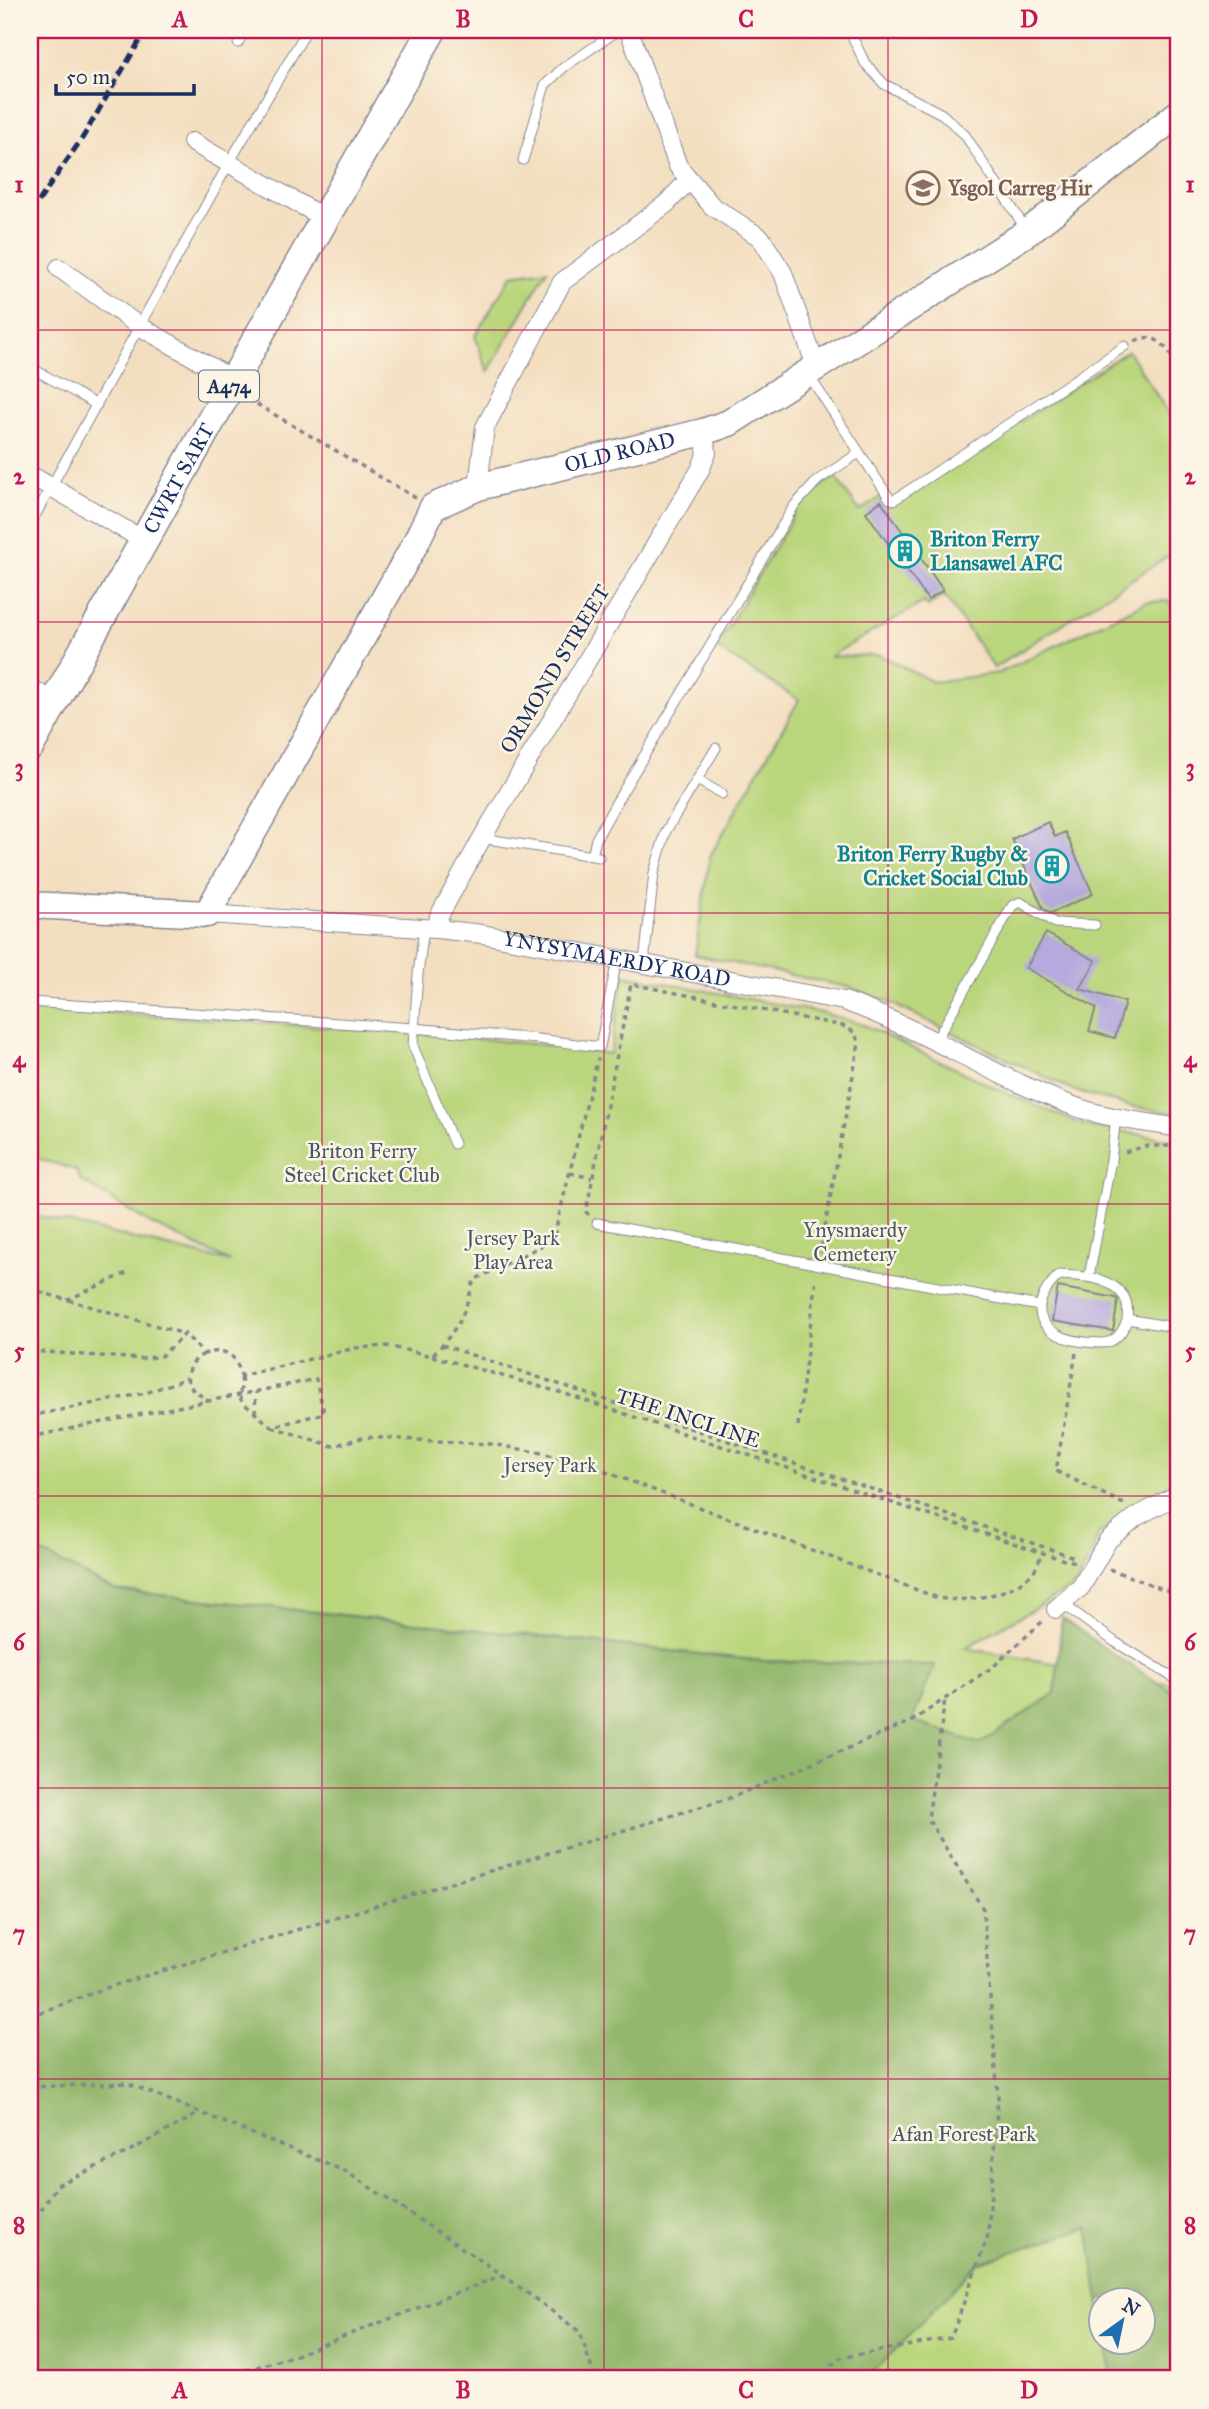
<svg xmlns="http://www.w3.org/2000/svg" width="1209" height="2409" viewBox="0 0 1209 2409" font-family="'IM FELL Great Primer',serif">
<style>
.green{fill:#bad67c;stroke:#6a826d;stroke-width:2;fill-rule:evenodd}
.forest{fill:#93b76c;stroke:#577365;stroke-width:2}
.building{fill:#b6a9dd}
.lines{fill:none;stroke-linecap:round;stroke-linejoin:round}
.lane-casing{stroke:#87868f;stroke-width:11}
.street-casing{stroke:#87868f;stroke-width:20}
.secondary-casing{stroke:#87868f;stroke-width:29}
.primary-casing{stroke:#87868f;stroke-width:31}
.path{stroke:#87868f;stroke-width:3.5;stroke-dasharray:5 5;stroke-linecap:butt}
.lane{stroke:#fff;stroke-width:9}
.street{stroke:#fff;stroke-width:18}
.secondary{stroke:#fff;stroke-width:26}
.primary{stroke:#fff;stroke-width:28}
.rail{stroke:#1b2f5e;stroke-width:5;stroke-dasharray:10 5;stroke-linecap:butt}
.grid{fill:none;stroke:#c2185b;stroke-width:2;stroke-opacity:0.55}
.labels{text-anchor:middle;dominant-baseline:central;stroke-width:5;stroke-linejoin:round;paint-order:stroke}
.shield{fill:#fcf5e5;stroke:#5e6a86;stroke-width:2}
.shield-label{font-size:19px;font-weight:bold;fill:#1b2f5e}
.education-label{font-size:21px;font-weight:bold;fill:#785e54;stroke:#fcf5e5;text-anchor:start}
.street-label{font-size:21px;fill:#1b2f5e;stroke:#fcf5e5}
.culture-label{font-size:21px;font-weight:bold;fill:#0d838f;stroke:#fcf5e5;text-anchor:start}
.park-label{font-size:21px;fill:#435966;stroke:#fcf5e5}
.neatline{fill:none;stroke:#c2185b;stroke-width:2.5}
.grid-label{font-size:23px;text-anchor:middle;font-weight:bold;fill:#c2185b}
</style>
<rect width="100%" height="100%" fill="#fcf5e5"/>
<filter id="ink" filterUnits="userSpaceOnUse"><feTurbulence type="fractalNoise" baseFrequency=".0143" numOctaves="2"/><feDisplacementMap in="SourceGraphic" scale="14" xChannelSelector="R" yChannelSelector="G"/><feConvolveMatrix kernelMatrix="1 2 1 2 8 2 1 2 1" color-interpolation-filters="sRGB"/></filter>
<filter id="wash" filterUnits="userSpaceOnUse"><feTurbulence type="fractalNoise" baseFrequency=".00686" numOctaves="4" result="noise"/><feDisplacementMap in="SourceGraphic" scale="28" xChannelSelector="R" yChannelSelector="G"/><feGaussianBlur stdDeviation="1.57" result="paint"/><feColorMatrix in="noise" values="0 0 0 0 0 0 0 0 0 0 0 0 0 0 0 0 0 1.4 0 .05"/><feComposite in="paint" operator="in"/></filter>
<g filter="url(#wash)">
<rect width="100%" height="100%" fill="#f3dec0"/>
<path class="green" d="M547,270L488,372L475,336L512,275Z
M1128,351L1179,429V549L994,668L944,595L928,606L924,602L829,657L880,655L933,682L999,673L1146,602L1168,601L1179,611V1114L1129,1106L1075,1091L886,1001L852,988L695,955L710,856L799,700L716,648L797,509L821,486L835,477L860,511L882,496L890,507Z
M624,975L822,1013L864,1025L1006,1093L1083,1125L1179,1141V1483L1098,1534L1092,1554L1076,1585L965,1648L1179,1685V2379H630L925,1665L763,1661L114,1590L30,1547V1214L231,1262L151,1224L80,1180L76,1170L30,1156V1007L413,1033L545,1045L610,1054ZM1100,2300H1142V2342H1100Z"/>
<path class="forest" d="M30,1547L114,1590L763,1661L935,1665L912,1721L980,1744L1055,1693L1062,1618L1113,1654L1179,1696V2379H1112L1106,2343L1142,2342V2300H1100V2307L1088,2227L978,2263L867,2379H30Z"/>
<g id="blocks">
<path class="building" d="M881,501L943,590L928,600L866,512Z
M1048,822L1055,837L1065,832L1093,894L1051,913L1043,908L1012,839Z
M1046,933L1096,961L1080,989L1125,1002L1115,1038L1089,1031L1096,1008L1026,968Z
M1058,1287L1116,1298L1118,1300L1113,1331L1052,1321Z"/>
</g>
</g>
<g filter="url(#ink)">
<use href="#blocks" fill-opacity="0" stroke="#87868f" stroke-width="2"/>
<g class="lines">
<defs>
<path id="lane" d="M849,30L865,63L884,84L942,114L965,135L1027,231
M238,43L245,30
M523,160L545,85L564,67L619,30
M30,367L97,405
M808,374L890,499L894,500L1125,346
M30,525L229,163L307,30
M697,780L722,794
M482,838L599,857
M592,856L596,839L617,801L794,506L818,480L859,453
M424,928L418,974L413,1046L454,1144
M644,963L654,873L666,831L716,748
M30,1002L413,1028L538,1039L600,1047L617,959
M935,1042L1012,906L1020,902L1055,923L1095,925
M597,1223L1039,1306
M1059,1275C1081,1276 1108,1276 1123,1295C1128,1302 1128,1312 1127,1320C1125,1328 1118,1338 1111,1341C1104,1345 1093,1342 1085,1342C1040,1337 1024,1309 1059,1275Z
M1089,1277L1111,1160L1116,1117
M1127,1319L1179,1328
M1063,1604L1115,1642L1179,1681"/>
<g id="street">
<path d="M629,30L678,166L712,206L761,238L783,273L812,355L818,365"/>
<path d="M192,142L324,218"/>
<path d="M59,268L139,326L232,379"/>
<path d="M30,475L145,541"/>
<path d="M478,487L485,427L562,282L666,204L689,180"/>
<path d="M30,688L54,702"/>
<path id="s1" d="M207,914L437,929L482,934L844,1001C925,1030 997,1079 1079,1108C1111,1119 1146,1122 1179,1128"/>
<path d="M437,929L439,916L482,838L700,470L707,453L703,432"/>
<path d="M1056,1609L1081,1587L1108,1540L1136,1517L1179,1494"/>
</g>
<g id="secondary">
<path id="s2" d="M30,905L207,914L415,544L433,507L478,487L703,432L729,423L1028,232L1179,113"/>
</g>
<g id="primary">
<path id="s3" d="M30,746C163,506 296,267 432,30"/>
</g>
</defs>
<use href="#lane" class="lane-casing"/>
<use href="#street" class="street-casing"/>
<use href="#secondary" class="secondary-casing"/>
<use href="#primary" class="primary-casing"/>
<path class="path" d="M1135,341C1158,329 1169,352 1179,369
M248,399L416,498
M1125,1152L1147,1146H1169
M570,1173L592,1178
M589,1215L586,1212L631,984L843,1026L854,1032L859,1043L820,1253
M30,1289L185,1334
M67,1300L129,1272
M442,1345L1077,1558
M30,1351L142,1359L161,1356L185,1334L204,1354C226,1347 236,1354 241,1376L355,1348L387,1346L432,1356C458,1329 464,1316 474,1280L553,1240L598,1058
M1076,1353L1056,1471L1124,1504
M204,1354C193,1359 190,1367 187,1378L192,1389L208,1401
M432,1356L559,1392L1064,1560L1078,1562
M255,1414L256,1392
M30,1416L146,1393L187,1378
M798,1426L816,1278
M272,1427L333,1446L365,1437L491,1444L542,1453L593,1467L938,1598C966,1603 1005,1596 1028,1577C1036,1571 1039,1561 1042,1553
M30,1437C125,1417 221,1399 316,1379L324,1413L272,1427L242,1402L239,1395L242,1385L241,1376
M1109,1569L1179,1595
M30,2016L109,1987L733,1797L912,1721L994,1666L1044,1620
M30,2087L127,2083L345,2171L503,2275L580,2332L595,2379
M30,2227L57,2185L122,2155L200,2113
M218,2379L296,2355L503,2275
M816,2379L840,2358L951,2338L988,2235L998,2096L983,1909L928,1819L945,1699"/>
<use href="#lane" class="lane"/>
<use href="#street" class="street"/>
<use href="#secondary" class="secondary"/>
<use href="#primary" class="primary"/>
<path class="rail" d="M30,41L37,30
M30,214L83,137L146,30"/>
</g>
</g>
<path class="grid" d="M322,30V2379M604,30V2379M888,30V2379M30,330H1179M30,622H1179M30,913H1179M30,1204H1179M30,1496H1179M30,1788H1179M30,2079H1179"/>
<defs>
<symbol id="school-ring" viewBox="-11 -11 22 22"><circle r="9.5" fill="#fcf5e5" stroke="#8d6e63" stroke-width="1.5"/><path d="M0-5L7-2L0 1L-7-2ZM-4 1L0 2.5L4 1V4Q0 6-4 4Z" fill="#8d6e63"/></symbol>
<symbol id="building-ring" viewBox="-11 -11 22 22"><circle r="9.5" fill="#fcf5e5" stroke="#0f9aa8" stroke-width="1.5"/><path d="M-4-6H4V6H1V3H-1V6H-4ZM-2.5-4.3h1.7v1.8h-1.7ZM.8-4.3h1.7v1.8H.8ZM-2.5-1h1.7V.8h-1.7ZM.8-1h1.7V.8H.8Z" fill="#0f9aa8"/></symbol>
</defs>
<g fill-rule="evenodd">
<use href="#school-ring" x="904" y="169" width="38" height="38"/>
<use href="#building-ring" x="886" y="532" width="38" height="38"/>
<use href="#building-ring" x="1033" y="847" width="38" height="38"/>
</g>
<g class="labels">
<rect class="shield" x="199" y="370.5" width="60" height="31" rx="5"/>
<g class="shield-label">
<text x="229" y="386">A474</text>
</g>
<g class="education-label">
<text x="948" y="188">Ysgol Carreg Hir</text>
</g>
<g class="street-label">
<text stroke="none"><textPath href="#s2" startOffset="838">OLD ROAD</textPath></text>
<text stroke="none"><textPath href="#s3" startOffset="306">CWRT SART</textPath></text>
<text transform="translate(555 669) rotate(-59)">ORMOND STREET</text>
<text stroke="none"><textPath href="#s1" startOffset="413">YNYSYMAERDY ROAD</textPath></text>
<text transform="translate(688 1418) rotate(18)">THE INCLINE</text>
</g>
<g class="culture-label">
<text x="930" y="539">Briton Ferry<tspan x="930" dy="24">Llansawel AFC</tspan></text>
<text x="1028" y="854" text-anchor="end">Briton Ferry Rugby &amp;<tspan x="1028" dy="24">Cricket Social Club</tspan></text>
</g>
<g class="park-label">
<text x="362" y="1151">Briton Ferry<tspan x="362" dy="24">Steel Cricket Club</tspan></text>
<text x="855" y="1230">Ynysmaerdy<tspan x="855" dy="24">Cemetery</tspan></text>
<text x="513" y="1238">Jersey Park<tspan x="513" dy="24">Play Area</tspan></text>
<text x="550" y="1465">Jersey Park</text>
<text x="964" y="2134">Afan Forest Park</text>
</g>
</g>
<rect width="1209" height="2409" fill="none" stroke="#fcf5e5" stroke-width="77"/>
<g transform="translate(1122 2321) rotate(33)"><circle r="33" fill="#fcf5e5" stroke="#a2a6af" stroke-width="2"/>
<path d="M0-5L12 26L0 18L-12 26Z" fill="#1f6fb2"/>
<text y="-10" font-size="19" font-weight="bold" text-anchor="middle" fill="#1b2f5e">N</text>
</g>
<path d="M56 84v10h138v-10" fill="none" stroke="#1b2f5e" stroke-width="3.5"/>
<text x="66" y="84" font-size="21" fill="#1b2f5e" stroke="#fcf5e5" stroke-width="5" paint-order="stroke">50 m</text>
<rect x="38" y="38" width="1132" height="2332" class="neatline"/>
<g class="grid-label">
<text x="180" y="27">A</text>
<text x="463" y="27">B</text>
<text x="746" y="27">C</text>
<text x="1029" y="27">D</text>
<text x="19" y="192">1</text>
<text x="1190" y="192">1</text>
<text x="19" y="484">2</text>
<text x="1190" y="484">2</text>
<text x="19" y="775">3</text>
<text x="1190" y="775">3</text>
<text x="19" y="1067">4</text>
<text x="1190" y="1067">4</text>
<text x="19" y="1358">5</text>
<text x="1190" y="1358">5</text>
<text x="19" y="1650">6</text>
<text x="1190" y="1650">6</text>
<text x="19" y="1941">7</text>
<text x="1190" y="1941">7</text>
<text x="19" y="2233">8</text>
<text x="1190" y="2233">8</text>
<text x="180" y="2398">A</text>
<text x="463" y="2398">B</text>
<text x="746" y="2398">C</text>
<text x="1029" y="2398">D</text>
</g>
</svg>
